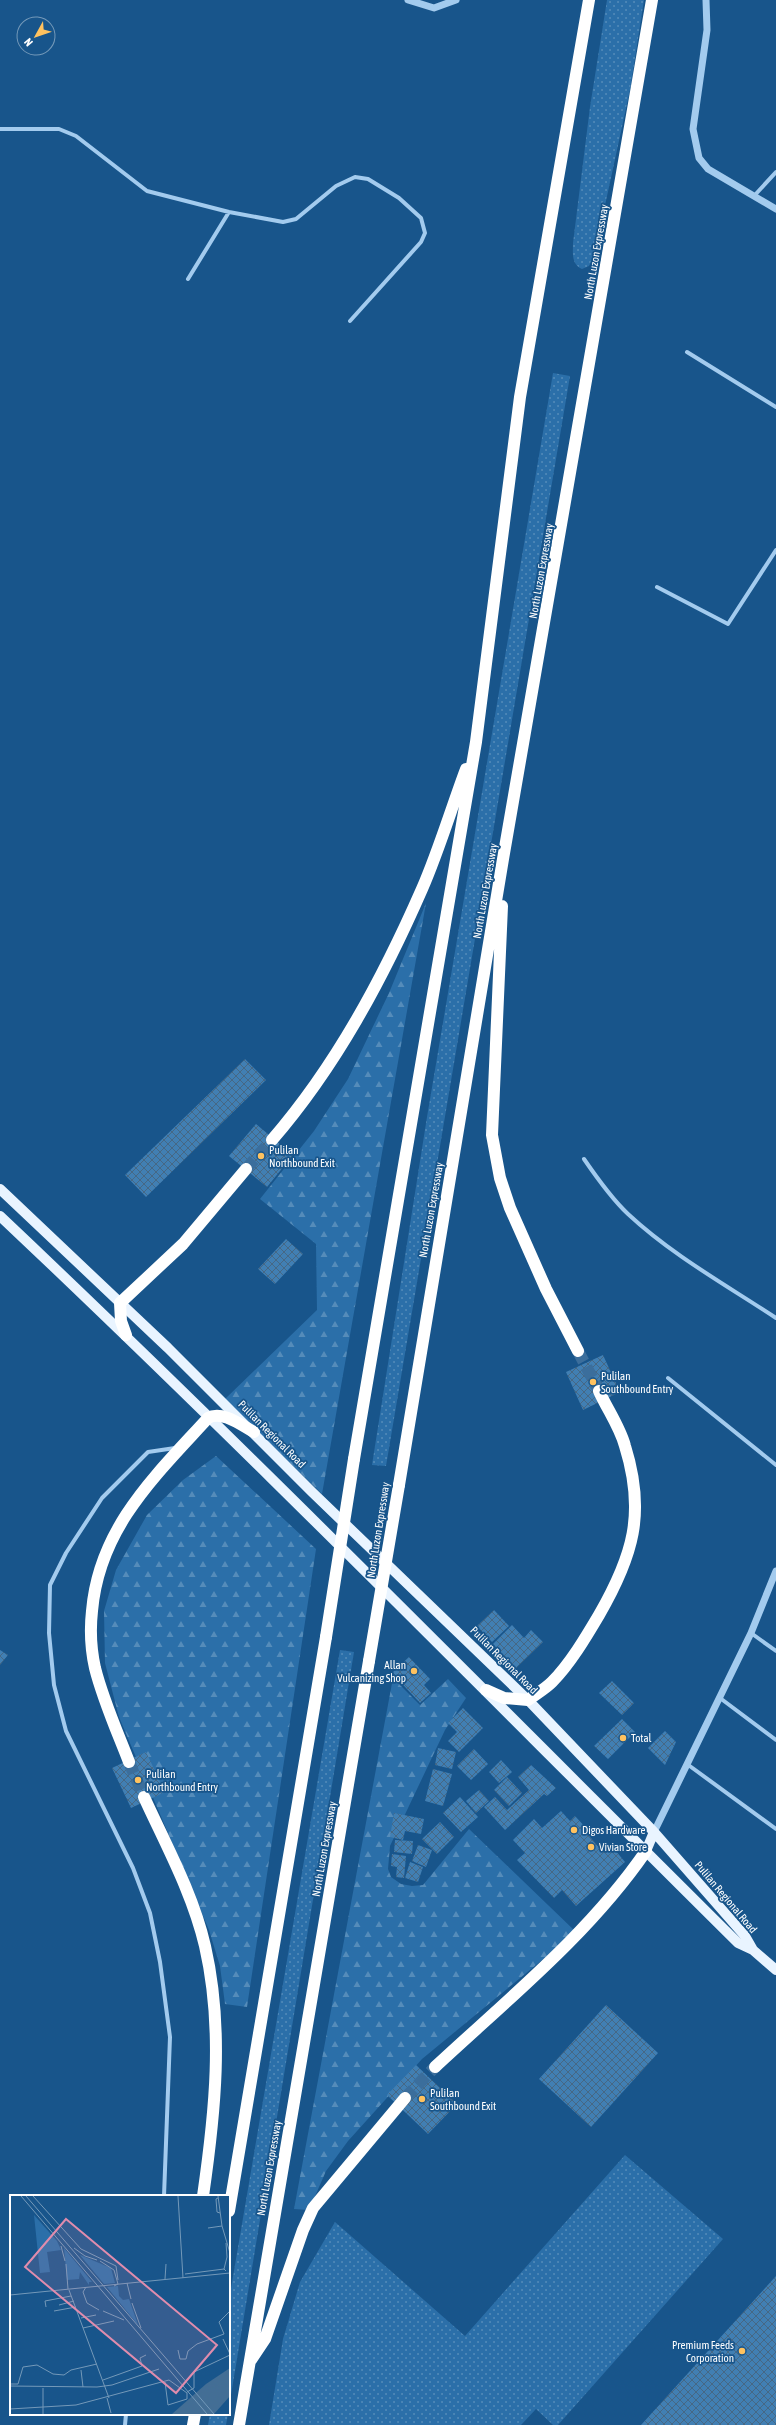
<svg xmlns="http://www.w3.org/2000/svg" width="776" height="2425" viewBox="0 0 776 2425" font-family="'Asap Condensed',sans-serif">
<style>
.grass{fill:url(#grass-dots)}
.forest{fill:url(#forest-firs)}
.building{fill:url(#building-cross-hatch)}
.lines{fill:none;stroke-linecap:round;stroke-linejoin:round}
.motorway-tunnel{stroke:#3b6e9c;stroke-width:12;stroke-dasharray:12 6;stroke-linecap:butt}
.minor{stroke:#a3cbee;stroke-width:4}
.tertiary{stroke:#a3cbee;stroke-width:7}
.primary{stroke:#e9f4ff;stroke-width:10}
.motorway{stroke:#fff;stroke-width:12}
.motorway-bridge{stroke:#fff;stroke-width:12}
.poi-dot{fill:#ffc25f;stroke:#18558b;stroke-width:1.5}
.labels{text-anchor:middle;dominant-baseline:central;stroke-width:3.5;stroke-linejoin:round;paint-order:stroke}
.street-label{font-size:11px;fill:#fff;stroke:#18558b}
.poi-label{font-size:11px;fill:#fff;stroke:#18558b;text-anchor:start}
.inset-road{fill:none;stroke:#7499b9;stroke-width:1}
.view{fill:#e08cad;fill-opacity:0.15;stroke:#e08cad;stroke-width:2}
.inset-edge{fill:none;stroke:#fff;stroke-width:2}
</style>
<defs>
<pattern id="grass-dots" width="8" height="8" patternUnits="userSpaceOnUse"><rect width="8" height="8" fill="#2b6fa9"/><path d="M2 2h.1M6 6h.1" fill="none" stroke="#558cba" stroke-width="1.8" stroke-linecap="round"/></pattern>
<pattern id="forest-firs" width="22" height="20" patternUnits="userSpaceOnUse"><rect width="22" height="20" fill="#2b6fa9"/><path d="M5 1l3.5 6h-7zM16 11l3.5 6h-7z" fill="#558cba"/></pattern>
<pattern id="building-cross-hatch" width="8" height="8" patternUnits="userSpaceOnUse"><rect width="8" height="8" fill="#417fb3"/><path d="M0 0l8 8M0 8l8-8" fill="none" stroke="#466885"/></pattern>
</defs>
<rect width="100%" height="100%" fill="#18558b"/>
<path class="grass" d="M607,0H644L630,90L594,256L589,266L582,269C571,264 573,253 573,243L590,107Z
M553,373L570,376L386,1466L372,1465L427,1117Z
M340,1650L354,1652L229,2407V2300Z
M625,2155L723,2239L558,2425H553L536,2409L521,2425H269L283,2339L300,2282L335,2222L465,2336Z
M210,2414H228L226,2425H208Z"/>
<path class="forest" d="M426,903L322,1494L225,1399L317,1310L316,1244L260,1199L314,1131L348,1079L389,993Z
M216,1456L316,1549L247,2007L225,2004L220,1966L209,1930L119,1717L105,1663L104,1611L116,1570L147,1515L183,1480Z
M393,1678L420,1705L448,1679L466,1698L445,1730L390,1846L388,1869L391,1877L401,1884L412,1886L423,1885L469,1829L576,1932L422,2059L348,2141L326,2171L309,2210L294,2209Z"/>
<path class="building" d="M245,1059L266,1080L146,1197L125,1175Z
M256,1124L293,1155L267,1187L229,1156Z
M286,1239L303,1254L275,1284L258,1269Z
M603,1355L620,1392L583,1410L566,1372Z
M494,1610L509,1626L492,1642L477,1626Z
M512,1625L524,1638L531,1630L543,1642L516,1668L493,1644Z
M0,1650L8,1655L0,1665Z
M409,1657L430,1679L424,1685L431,1693L420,1703L392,1673Z
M612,1681L634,1703L622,1715L599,1693Z
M463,1708L483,1728L459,1752L448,1741L457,1732L448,1723Z
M622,1719L635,1732L608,1759L594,1746Z
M665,1731L676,1742L665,1765L648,1748Z
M438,1748L456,1752L452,1769L435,1765Z
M474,1749L488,1764L471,1780L457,1766Z
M146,1752L165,1792L131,1808L112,1768Z
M501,1760L512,1772L499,1783L489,1772Z
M531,1765L556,1788L547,1796L544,1794L505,1830L484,1807L495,1797L507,1810L529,1790L518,1777Z
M433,1769L452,1774L443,1806L425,1801Z
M507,1777L522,1793L509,1806L494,1790Z
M479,1790L489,1801L476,1813L466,1801Z
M460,1797L478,1817L461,1832L443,1813Z
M561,1811L570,1821L575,1816L587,1829L585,1831L602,1851L610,1844L625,1862L576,1906L562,1890L554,1898L517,1860L525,1853L513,1840L534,1819L542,1828Z
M394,1813L424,1819L421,1834L405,1831L403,1840L390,1837Z
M440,1822L454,1837L437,1854L422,1839Z
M395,1840L413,1841L412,1854L394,1852Z
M418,1845L432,1850L426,1867L412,1861Z
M392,1854L406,1856L404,1878L396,1877L397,1867L391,1866Z
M410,1862L423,1867L418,1882L405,1878Z
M606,2005L658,2053L591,2127L539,2079Z
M416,2065L457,2104L428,2134L387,2095Z
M776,2276V2425H641Z"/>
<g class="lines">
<path class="motorway-tunnel" d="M246,1169L272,1140
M578,1351L599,1391
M129,1762L144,1797
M405,2098L435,2067"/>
<path class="minor" d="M0,129H59L76,136L147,191L229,212L283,222L296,219L336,186L355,177L368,179L399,198L421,218L425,233L421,242L350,321
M754,196L776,172
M188,279L229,212
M687,352L776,407
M657,587L728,624L776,550
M584,1159C597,1178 611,1198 628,1214C672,1255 726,1285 776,1318
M668,1378L776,1465
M751,1633L776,1651
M720,1698L776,1740
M687,1764L776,1829
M164,2196L170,2037L160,1962L150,1913L133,1868L66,1731L54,1685L49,1633L50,1585L66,1553L102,1498L148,1452L175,1448
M125,2425L126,2414"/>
<path class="tertiary" d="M408,0L434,8L456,0
M706,0L707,30L693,129L699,158L708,169L776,209
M654,1832L751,1633L776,1571"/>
<path class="primary" d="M0,1189L168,1348L312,1492L528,1700L654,1832L745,1936L753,1950
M0,1216C251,1453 493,1700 738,1943L753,1950L776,1970
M646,1851L654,1832"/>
<path class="motorway" d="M502,906L492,1135L500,1178L510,1208L546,1289L578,1351
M272,1140C336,1066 383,978 422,889C439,850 451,809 466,769
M126,1335L121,1321L120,1303L183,1244L246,1169
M354,1459L476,742L520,397L589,0
M399,1485L503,859L652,0
M486,1690L504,1698L528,1700C536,1694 545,1689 552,1682C570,1664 586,1637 599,1615C633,1556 646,1513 625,1446C620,1427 607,1409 599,1391
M129,1762C117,1731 103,1700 95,1668C91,1650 90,1629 92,1611C99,1528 155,1476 208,1418C222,1410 241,1425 254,1432
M144,1797C166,1845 193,1894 205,1946C224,2029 215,2113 203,2196
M435,2067C508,1999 589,1934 646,1851
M229,2211L326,1637
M251,2360L265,2339L303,2230L313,2208L405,2098
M193,2425L195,2414
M239,2425L369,1661"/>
<path class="motorway-bridge" d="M326,1637L354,1459
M369,1661L399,1485"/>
</g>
<g class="poi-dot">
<circle cx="261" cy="1156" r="4"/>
<circle cx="593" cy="1382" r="4"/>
<circle cx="414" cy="1671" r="4"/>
<circle cx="623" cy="1738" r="4"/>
<circle cx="138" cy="1780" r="4"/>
<circle cx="574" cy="1830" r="4"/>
<circle cx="591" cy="1847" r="4"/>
<circle cx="422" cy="2099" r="4"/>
<circle cx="742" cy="2351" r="4"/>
</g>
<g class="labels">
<g class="street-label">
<text transform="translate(596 252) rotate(-80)">North Luzon Expressway</text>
<text transform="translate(541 571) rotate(-80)">North Luzon Expressway</text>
<text transform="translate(485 891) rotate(-80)">North Luzon Expressway</text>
<text transform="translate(431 1210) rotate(-80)">North Luzon Expressway</text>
<text transform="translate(272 1434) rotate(45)">Pulilan Regional Road</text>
<text transform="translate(378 1530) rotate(-81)">North Luzon Expressway</text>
<text transform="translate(504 1660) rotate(45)">Pulilan Regional Road</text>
<text transform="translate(324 1849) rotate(-80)">North Luzon Expressway</text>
<text transform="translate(726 1897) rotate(50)">Pulilan Regional Road</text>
<text transform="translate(269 2168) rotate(-80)">North Luzon Expressway</text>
</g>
<g class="poi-label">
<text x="269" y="1150">Pulilan<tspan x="269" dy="13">Northbound Exit</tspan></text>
<text x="601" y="1376">Pulilan<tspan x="601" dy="13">Southbound Entry</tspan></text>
<text x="406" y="1665" text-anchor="end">Allan<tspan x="406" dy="13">Vulcanizing Shop</tspan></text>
<text x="631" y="1738">Total</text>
<text x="146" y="1774">Pulilan<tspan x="146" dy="13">Northbound Entry</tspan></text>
<text x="582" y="1830">Digos Hardware</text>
<text x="599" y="1847">Vivian Store</text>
<text x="430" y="2093">Pulilan<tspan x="430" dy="13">Southbound Exit</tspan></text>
<text x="734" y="2345" text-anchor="end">Premium Feeds<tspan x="734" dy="13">Corporation</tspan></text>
</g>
</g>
<g transform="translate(10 2195)">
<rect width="220" height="220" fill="#18558b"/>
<path d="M24,20L47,46L51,55L37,57L40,77L30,78Z" fill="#2b6fa9"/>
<path d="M54,53L82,87H79V90L70,77L69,84L57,85ZM70,60L101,73L105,88L94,89ZM108,91L109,101L113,105L119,104L128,130L97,92Z" fill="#2b6fa9"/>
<path d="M220,173V201L204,219H162L196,189Z" fill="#436e95"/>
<path class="inset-road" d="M11,1L197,219M16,1L204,219M23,1L71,54L106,71L108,85M168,1L173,83M208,1L212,31L220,58M208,3L206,4L207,17L210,18M198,33L212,31M51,51L55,66M64,53L75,61L87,65M90,66L104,75L108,89L104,91M56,69L58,94M214,74L217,62L216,48M175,79L214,74L216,76M155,84L156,69M117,88L121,104M76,92L73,97L77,108L89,115M59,95L99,203M0,100L220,78M122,108L131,133M49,110L64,106M36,112L35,106L61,101M44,116L66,112M93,116L114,125M71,123L86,120M73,133L104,126M213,144L220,159M168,155L170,164H176L178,156L187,149L214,139L209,127L220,116M71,175L73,192M93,185L132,171L130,163L136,160M155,187L158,210L177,204V198M0,189H8L13,172L27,170L43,179L54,180L61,175L87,169M0,191L87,192L102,190L149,174M33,193V219M177,197L184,193V177L220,160M97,203L101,218M0,214L66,210L159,185L177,198"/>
<path class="view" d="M56,24L207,150L166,198L15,72Z"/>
<rect width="220" height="220" class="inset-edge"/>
</g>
<g transform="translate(36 36) rotate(230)"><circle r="19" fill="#18558b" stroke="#7499b9"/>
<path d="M0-3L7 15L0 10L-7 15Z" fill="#ffc25f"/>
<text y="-6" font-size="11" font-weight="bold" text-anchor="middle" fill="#ffffff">N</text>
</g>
</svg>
